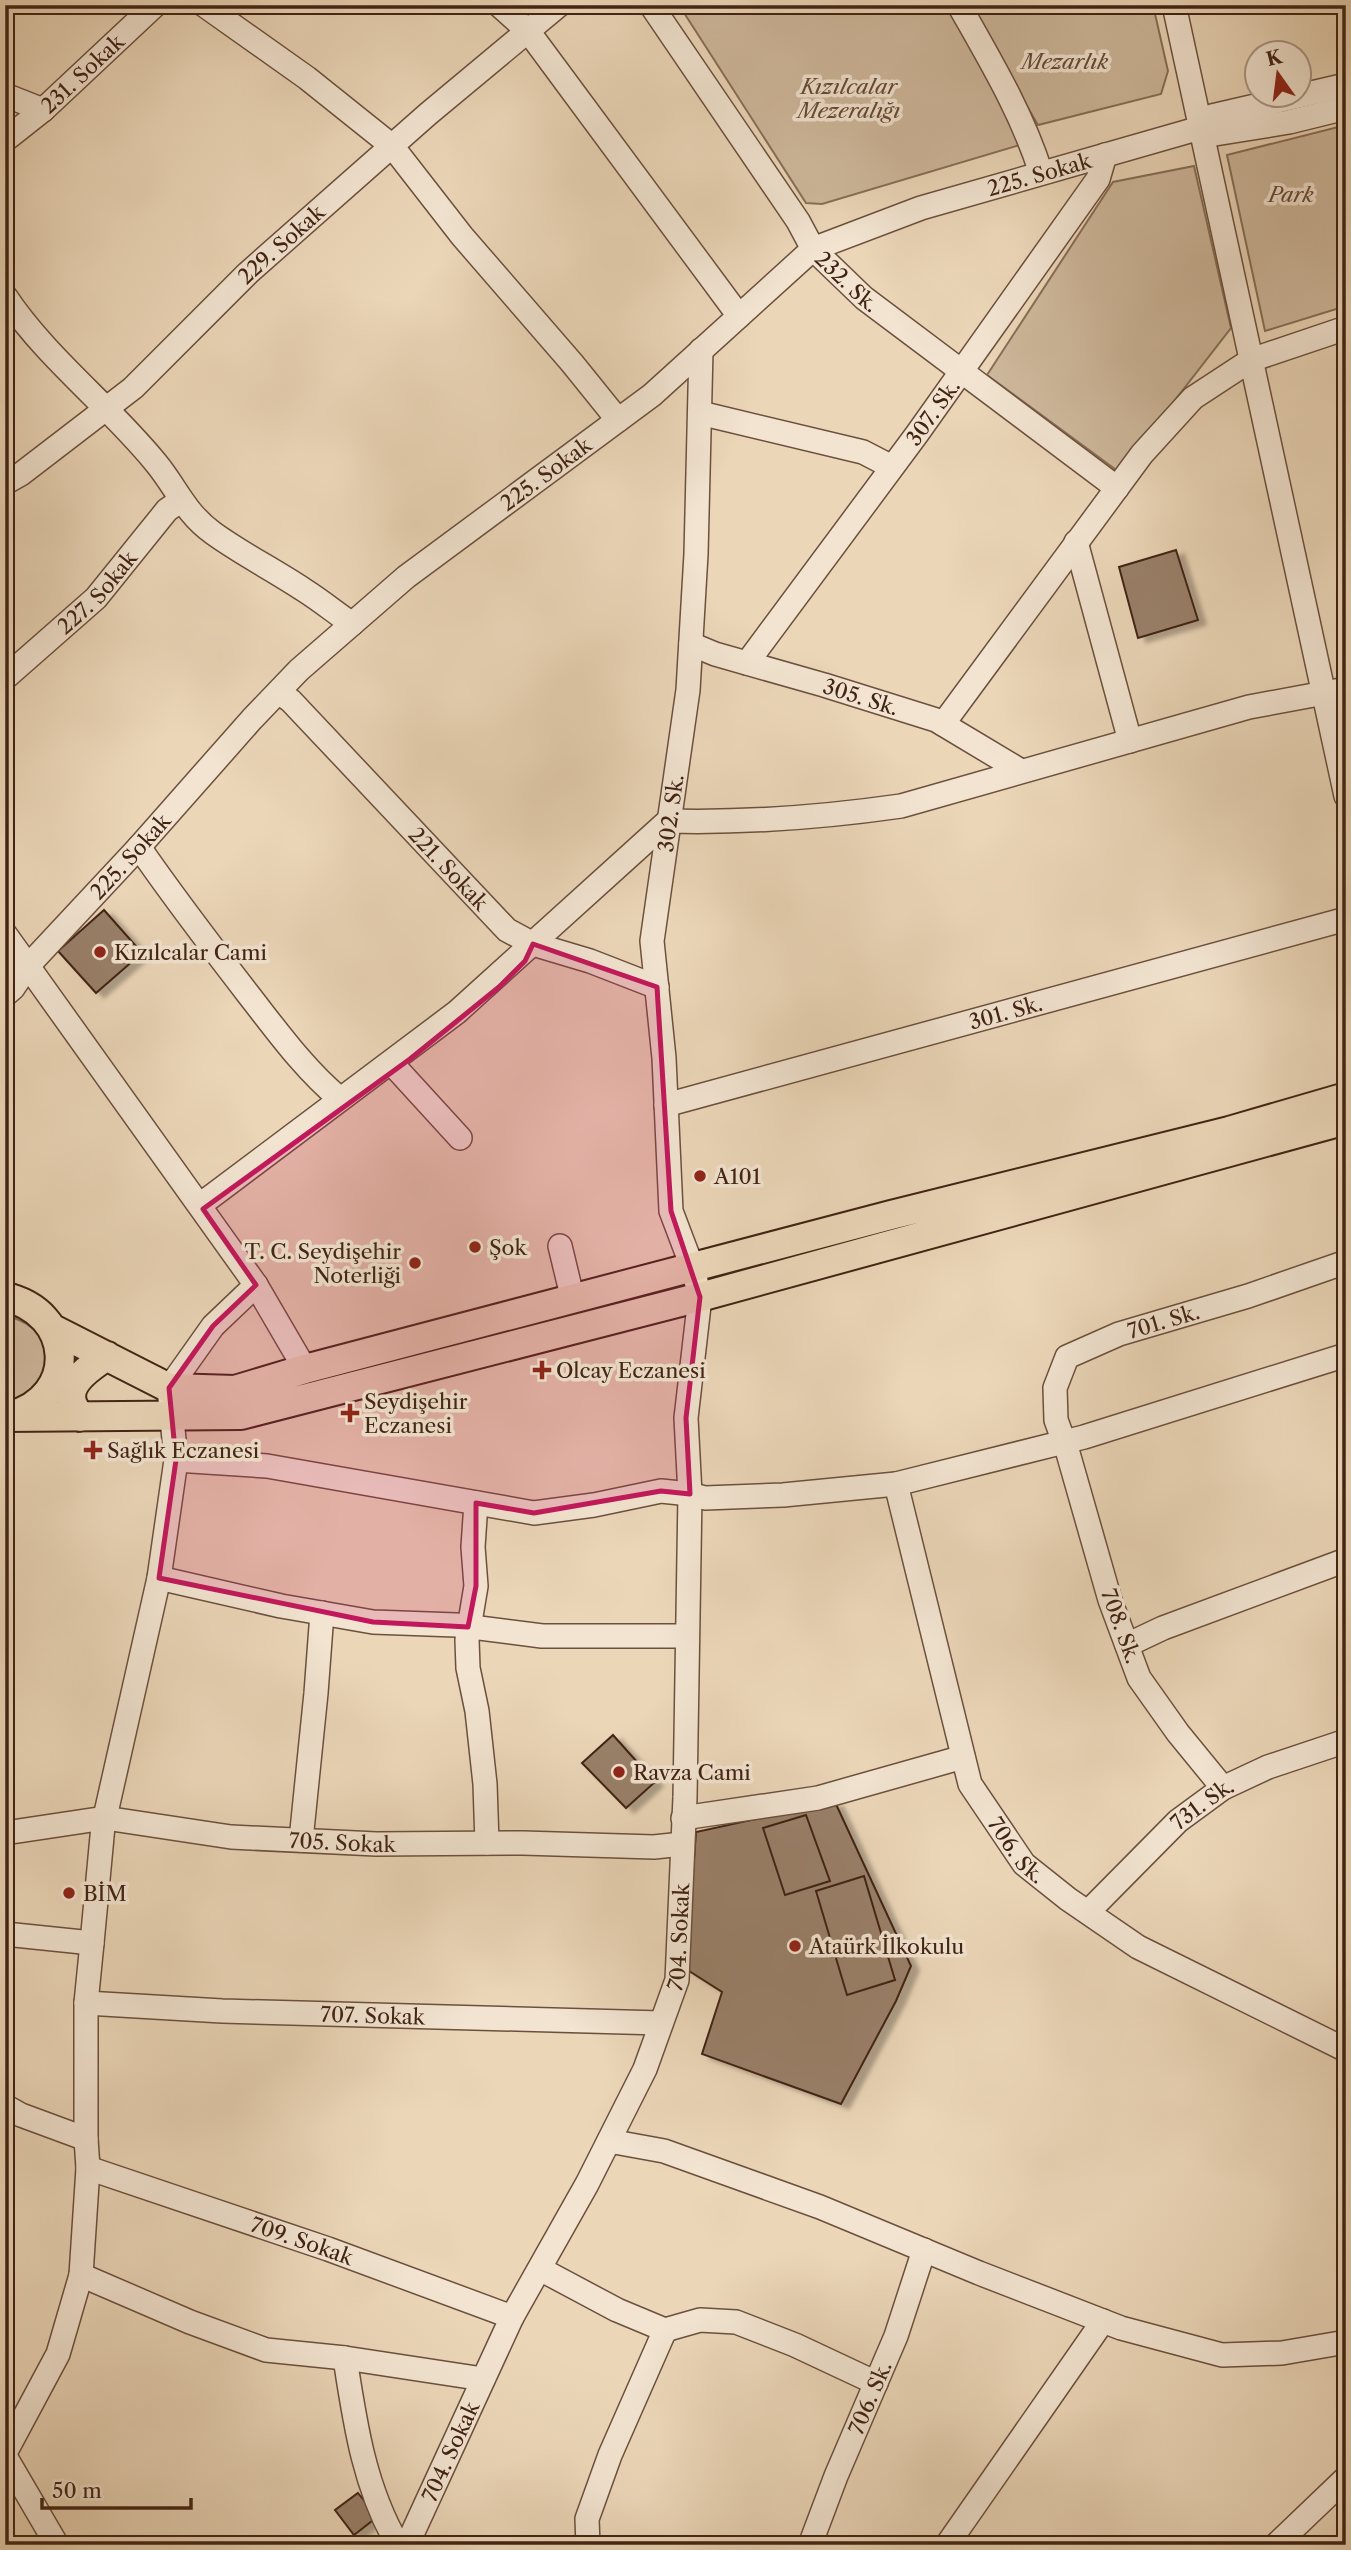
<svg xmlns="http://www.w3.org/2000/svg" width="1351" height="2550" viewBox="0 0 1351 2550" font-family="'Libre Caslon Text',serif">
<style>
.green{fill:#ceb89c;stroke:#886e58;stroke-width:2}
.building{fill:#998069;stroke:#412314;stroke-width:2;filter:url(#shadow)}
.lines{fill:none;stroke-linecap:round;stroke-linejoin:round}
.minor-casing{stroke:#6c503d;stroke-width:26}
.major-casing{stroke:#412314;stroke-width:32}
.minor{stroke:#f2e4d1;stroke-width:23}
.major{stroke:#ebd6b8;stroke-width:28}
.marked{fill:#c2185b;fill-opacity:0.2;stroke:#c2185b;stroke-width:5;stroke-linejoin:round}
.poi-dot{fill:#8f2418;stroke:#f2e4d1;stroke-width:2.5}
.labels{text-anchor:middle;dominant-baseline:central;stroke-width:7;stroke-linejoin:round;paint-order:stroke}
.park-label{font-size:21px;font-style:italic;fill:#644836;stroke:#f2e4d1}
.street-label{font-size:21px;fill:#412314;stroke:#f2e4d1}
.poi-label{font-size:21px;fill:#412314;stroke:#f2e4d1;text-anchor:start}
</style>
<defs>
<filter id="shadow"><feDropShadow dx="8" dy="4.5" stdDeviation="2" flood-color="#0004"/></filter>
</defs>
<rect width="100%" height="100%" fill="#ebd6b8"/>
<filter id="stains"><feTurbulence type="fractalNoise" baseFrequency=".00286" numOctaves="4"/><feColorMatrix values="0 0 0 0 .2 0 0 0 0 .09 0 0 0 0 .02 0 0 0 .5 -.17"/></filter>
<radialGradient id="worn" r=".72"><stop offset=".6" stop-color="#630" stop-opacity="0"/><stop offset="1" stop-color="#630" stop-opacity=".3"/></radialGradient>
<path class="green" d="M679,5H946L983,60L1023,144L822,204L806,203Z
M968,5H1153L1168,71L1161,94L1038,125Z
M1346,125V306L1265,331L1227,155Z
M1194,166L1231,328L1119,472L987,375L1113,182Z
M5,1316C25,1319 48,1335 48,1357C47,1366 43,1377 41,1385L5,1405Z"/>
<path class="building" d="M1176,550L1198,620L1138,638L1119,567Z
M104,910L142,953L96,993L58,951Z
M613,1735L655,1782L626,1808L582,1763Z
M835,1802L911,1966L896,2001L841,2104L702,2054L722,1992L686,1969L696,1832Z
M806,1815L830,1881L785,1895L763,1828Z
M864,1876L895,1980L847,1995L816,1891Z
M358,2493L377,2517L354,2535L335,2510Z"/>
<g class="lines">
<defs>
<g id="minor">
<path d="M204,5L307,78L392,146L462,236L572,363L618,420"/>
<path d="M499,5L528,31L739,316"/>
<path id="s1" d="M651,5L798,221L813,249L864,298L1117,488"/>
<path d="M959,5C990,60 1022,113 1041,173"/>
<path d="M1174,5L1346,796"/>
<path d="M5,95L43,110"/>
<path d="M1200,128L1215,134L1289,122L1346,108"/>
<path id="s2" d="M5,140L43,110L155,5"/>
<path d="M5,296C47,359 109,405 156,463C176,487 185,513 213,533C242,554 274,570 304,590C320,600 336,613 352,624"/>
<path d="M700,413L863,452L892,467"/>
<path id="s3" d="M5,483L21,474L133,388L248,273L428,114L559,5"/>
<path d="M1076,542L1130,741"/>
<path id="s4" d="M691,644L715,654L824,685L936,720L1021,771"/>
<path id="s5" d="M747,663L917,434L1098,179L1105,155"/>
<path id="s6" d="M5,678L96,598L167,510L180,501"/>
<path id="s7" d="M279,692L291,701L507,930L533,944L590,961L657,987"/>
<path d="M943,724L1142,454L1193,398L1251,360L1346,328"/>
<path d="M139,847C174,898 211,946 248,994C277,1031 304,1069 340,1099"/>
<path d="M5,934L256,1285L305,1369"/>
<path id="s8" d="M5,995L13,988L27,967L139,847L252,719L299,670L406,577L652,395L813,249L921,208L1200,128L1212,116L1346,85"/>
<path d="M396,1068L460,1138"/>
<path id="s9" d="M666,1105L1346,919"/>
<path d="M200,1205L457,1012L668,821C746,823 824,817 901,806L1249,707L1346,689"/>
<path d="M560,1246L573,1300"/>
<path d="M176,1460L267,1466L534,1513L594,1505L661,1491L690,1494L705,1498L783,1495L896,1484L1084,1437L1346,1355"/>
<path id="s10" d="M896,1484L970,1784L1024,1864L1068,1899L1138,1947L1346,2050"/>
<path d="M476,1503L473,1547L476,1586L467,1640L468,1668L477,1711L485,1784L487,1843"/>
<path d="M159,1578L281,1606L373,1622L456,1625L542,1636H686"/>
<path d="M1127,1645L1163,1628L1346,1560"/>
<path id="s11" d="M1223,1788L1178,1733L1139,1678L1110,1600L1068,1453L1056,1420L1055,1388L1067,1357L1119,1334L1248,1296L1346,1262"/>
<path d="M683,1818L818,1798L963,1757"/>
<path id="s12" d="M5,1833L105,1818L231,1837L376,1844L523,1843L654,1847L682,1844"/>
<path d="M301,1840L316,1693L322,1613"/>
<path id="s13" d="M1088,1912L1178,1821L1223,1788L1268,1767L1346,1741"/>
<path d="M5,1934L92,1943"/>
<path id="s14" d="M86,2003L222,2011L661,2023"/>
<path d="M5,2106L21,2115L86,2139"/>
<path d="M609,2141L664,2151L820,2207L979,2273L1121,2328L1222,2355L1282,2353L1346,2342"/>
<path id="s15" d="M88,2168L328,2249L512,2317"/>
<path d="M540,2269L617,2310L665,2330L700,2320L736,2322L795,2345L876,2383"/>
<path d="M81,2275L190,2322L266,2350L345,2358L483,2379"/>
<path d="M345,2358C355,2423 364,2487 398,2545"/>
<path d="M5,2453L58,2354L81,2275L88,2168L86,2139V2003L92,1943L103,1826L159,1578L176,1460L169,1388L213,1326L256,1285"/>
<path d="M5,2456L57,2545"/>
<path id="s16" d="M407,2545L512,2317L587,2184L645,2069L677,1980L685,1797L690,1494L686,1418L700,1297L693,1269L671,1211L664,1058L652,941L688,690L696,554L701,350"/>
<path d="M588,2545L587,2519L610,2455L665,2330"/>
<path id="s17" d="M810,2545L836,2476L896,2336L924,2250"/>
<path d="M947,2545L1103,2321"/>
<path d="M1276,2545L1346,2478"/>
</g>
<path id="major" d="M5,1297C74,1312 80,1397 10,1416
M53,1329L169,1388L235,1390L305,1369L891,1215L1229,1131L1346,1097
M5,1417L241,1415L700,1297L1346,1120
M80,1417C78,1413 73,1407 72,1402C66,1382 93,1365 107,1356"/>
</defs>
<use href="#minor" class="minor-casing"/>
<use href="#major" class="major-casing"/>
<use href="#minor" class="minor"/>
<use href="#major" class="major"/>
</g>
<path class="marked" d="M533,944L657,987L671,1211L700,1297L686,1418L690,1494L661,1491L534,1513L476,1503V1586L468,1627L373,1622L159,1578L176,1460L169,1388L213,1326L256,1285L203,1209L410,1059L499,987L525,961Z"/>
<g class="poi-dot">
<circle cx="100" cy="952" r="7"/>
<circle cx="700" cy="1176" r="7"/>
<circle cx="475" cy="1247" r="7"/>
<circle cx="415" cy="1263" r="7"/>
<path d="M538.5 1359.5h7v7h7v7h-7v7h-7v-7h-7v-7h7z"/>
<path d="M346.5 1402.5h7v7h7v7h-7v7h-7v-7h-7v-7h7z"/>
<path d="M89.5 1439.5h7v7h7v7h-7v7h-7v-7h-7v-7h7z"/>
<circle cx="619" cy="1772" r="7"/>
<circle cx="69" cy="1893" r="7"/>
<circle cx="795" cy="1946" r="7"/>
</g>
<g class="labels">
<g class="park-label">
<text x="1065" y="61">Mezarlık</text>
<text x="849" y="86">Kızılcalar<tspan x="849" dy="24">Mezeralığı</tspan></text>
<text x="1291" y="194">Park</text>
</g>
<g class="street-label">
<text stroke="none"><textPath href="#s2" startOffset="102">231. Sokak</textPath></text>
<text stroke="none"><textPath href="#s8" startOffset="1342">225. Sokak</textPath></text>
<text stroke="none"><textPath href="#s3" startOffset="366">229. Sokak</textPath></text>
<text stroke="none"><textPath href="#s1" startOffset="340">232. Sk.</textPath></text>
<text stroke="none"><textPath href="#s5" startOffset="312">307. Sk.</textPath></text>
<text stroke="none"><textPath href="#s8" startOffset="754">225. Sokak</textPath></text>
<text stroke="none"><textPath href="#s6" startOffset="126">227. Sokak</textPath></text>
<text stroke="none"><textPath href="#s4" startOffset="178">305. Sk.</textPath></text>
<text stroke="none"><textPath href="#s16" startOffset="1802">302. Sk.</textPath></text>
<text stroke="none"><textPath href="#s8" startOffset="187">225. Sokak</textPath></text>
<text stroke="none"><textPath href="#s7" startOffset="245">221. Sokak</textPath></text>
<text stroke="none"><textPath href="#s9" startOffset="352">301. Sk.</textPath></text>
<text stroke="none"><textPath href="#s11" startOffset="578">701. Sk.</textPath></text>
<text transform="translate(1121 1626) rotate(70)">708. Sk.</text>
<text stroke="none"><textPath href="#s13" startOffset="158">731. Sk.</textPath></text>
<text stroke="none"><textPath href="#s12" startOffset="340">705. Sokak</textPath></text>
<text stroke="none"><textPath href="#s10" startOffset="390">706. Sk.</textPath></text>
<text stroke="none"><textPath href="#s16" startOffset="670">704. Sokak</textPath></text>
<text stroke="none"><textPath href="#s14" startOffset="287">707. Sokak</textPath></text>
<text stroke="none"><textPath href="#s15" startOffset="226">709. Sokak</textPath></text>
<text stroke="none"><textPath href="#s17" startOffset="159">706. Sk.</textPath></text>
<text stroke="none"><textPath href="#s16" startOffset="103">704. Sokak</textPath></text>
</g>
<g class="poi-label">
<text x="114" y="952">Kızılcalar Cami</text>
<text x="714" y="1176">A101</text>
<text x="489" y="1247">Şok</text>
<text x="401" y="1251" text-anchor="end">T. C. Seydişehir<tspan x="401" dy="24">Noterliği</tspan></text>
<text x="556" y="1370">Olcay Eczanesi</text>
<text x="364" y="1401">Seydişehir<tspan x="364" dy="24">Eczanesi</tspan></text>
<text x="107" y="1450">Sağlık Eczanesi</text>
<text x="633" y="1772">Ravza Cami</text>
<text x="83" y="1893">BİM</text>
<text x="809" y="1946">Ataürk İlkokulu</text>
</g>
</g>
<rect width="1351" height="2550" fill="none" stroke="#ebd6b8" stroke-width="28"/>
<rect x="7" y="7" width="1337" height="2536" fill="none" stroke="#412314" stroke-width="3.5"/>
<rect x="14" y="14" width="1323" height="2522" fill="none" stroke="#412314" stroke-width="2"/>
<g transform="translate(1278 74) rotate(346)"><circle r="33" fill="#f2e4d1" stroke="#ab9785" stroke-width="2"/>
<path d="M0-5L12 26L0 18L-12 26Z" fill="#8f2418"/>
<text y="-10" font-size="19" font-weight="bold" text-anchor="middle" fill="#412314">K</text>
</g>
<path d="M42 2498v10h149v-10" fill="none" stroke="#412314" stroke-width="3.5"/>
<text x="52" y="2498" font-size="21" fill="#412314" stroke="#f2e4d1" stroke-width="5" paint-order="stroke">50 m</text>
<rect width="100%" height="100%" filter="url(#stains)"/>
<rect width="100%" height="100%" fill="url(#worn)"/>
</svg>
